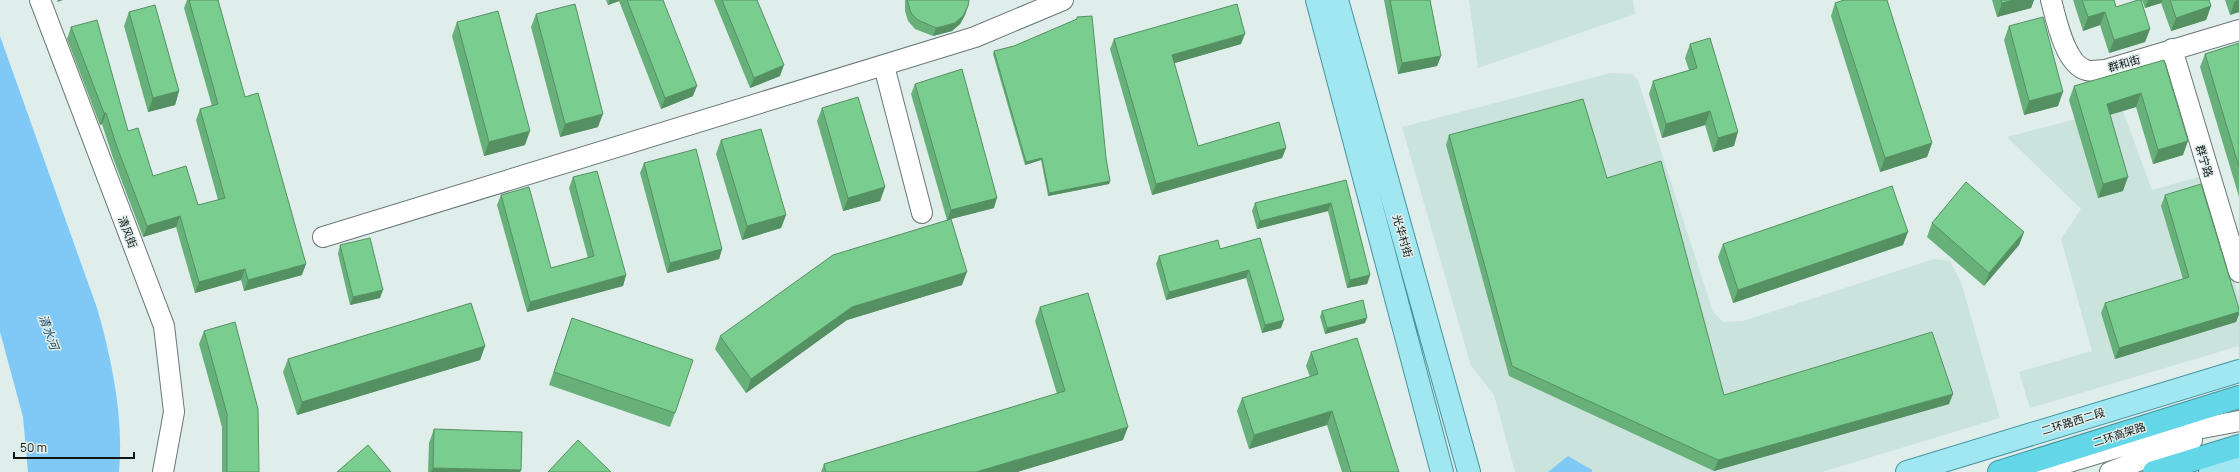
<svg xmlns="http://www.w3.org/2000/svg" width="2239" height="472" viewBox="0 0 2239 472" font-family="Manrope,'Noto Sans SC',sans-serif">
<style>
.built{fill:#cbe3dd}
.water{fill:#80c9f6}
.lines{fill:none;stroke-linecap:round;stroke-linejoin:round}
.minor-casing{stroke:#6a7875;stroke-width:22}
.major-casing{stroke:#46939e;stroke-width:24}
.highway-casing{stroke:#46939e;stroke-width:24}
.minor{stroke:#fff;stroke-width:20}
.major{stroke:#a1e7f1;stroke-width:22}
.highway{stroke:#63d7e8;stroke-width:22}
.wall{fill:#68b07a}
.shaded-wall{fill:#559063}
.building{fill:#79cd8e;stroke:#559063}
.labels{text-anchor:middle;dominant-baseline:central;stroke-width:3;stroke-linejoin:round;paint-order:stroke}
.street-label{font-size:11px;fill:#111615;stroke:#dfeeeb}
.water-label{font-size:12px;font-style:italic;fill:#274f67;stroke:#dfeeeb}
</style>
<rect width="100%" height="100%" fill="#dfeeeb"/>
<path class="built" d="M1469,0H1633L1635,14L1478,68Z
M1611,73L1632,74L1638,80L1713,312L1723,322L1743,321L1934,259L1950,261L1961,282L2000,418L1822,472H1515L1494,395L1471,366L1402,127Z
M2113,84L2152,190L2205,175L2239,298V346L2030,408L2019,372L2092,351L2061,239L2081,209L2007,137L2080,118Z"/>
<path class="water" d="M0,36L97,308C112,360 124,418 119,472H28L23,417L0,332Z
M1568,456L1592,470V472H1548Z"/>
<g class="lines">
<defs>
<path id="minor" d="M40,0L164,326L174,412L163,472
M2051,0C2056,19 2065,64 2086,70C2091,72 2099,70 2105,70L2239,30
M2172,49L2239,272
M884,66L922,213
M323,237L975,37L1063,0
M2036,472L2149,438L2239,421
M2110,472L2192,440"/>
<path id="major" d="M1317,0L1442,472
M1337,0L1469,472
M1907,472L2239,371
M2210,472L2239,463"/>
<path id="highway" d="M1999,472L2239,397
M2154,472L2239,446"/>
</defs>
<use href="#minor" class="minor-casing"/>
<use href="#major" class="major-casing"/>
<use href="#highway" class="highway-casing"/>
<use href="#minor" class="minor"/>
<use href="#major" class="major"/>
<use href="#highway" class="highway"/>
</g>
<path class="wall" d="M187,0H218L245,97L302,275L244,291L241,280L195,293L176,227L143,237L113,158L102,124L100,125L67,39L71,27L153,176L198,205L218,200L196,120L200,109L212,106L184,8Z
M606,0H663L693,96L661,109L619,1L608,5Z
M714,0H757L780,76L750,88Z
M905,0H969L968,6L965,15L960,24L952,31L933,36L915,29L908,21L905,11Z
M1384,0H1430L1441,56L1437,66L1398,74Z
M1992,0H2034L2031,8L1997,17Z
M2073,0H2114L2116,7L2150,29L2145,42L2109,53L2100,25L2083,31Z
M2142,0H2209L2211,6L2206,20L2171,31L2161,3L2145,8Z
M2225,0H2239V12L2230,15Z
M1835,3L1932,143L1927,157L1880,172L1831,16Z
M129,12L179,91L175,105L148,112L124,26Z
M536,14L598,127L560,137L531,27Z
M1077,17L1110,181L1109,184L1048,196L1041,160L1025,165L993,54L994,51L1014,46L1076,20Z
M457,22L525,145L484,156L452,36Z
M2009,26L2058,106L2024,115L2004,40Z
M1114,39L1241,44L1174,63L1198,146L1286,148L1282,158L1152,195L1110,49Z
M2239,43V197L2200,67L2205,54Z
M1690,44L1734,146L1713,152L1705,125L1662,138L1649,94L1653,81L1689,70L1685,58Z
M2164,60L2183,155L2153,164L2136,107L2110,115L2123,191L2098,198L2069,100L2074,86Z
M915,84L994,208L951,219L962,285L847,320L746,393L715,349L720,336L947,220L911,94Z
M822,108L885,187L880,201L843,211L817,121Z
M1449,135L1607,178L1724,395L1949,404L1714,471L1509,376L1446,145Z
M721,140L786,215L781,228L742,240L716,154Z
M644,163L722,249L719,259L667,273L640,173Z
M573,177L626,275L623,286L527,312L497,205L501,195L551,268L588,258L569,188Z
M1346,180L1370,275L1367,284L1347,288L1328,211L1257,229L1252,211L1255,203Z
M2165,195L2239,309V314L2236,322L2115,359L2101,313L2105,303L2183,279L2161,206Z
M1932,223L2024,232L2019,245L1984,286L1927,237Z
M1260,238L1281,328L1262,333L1246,278L1166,300L1156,264L1159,256L1220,249Z
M1723,244L1903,245L1733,303L1718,257Z
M340,245L380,298L350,305L338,254Z
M1040,307L1123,440L1017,472H821L824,464L1057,394L1035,321Z
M1322,311L1365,323L1325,334L1320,317Z
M572,318L675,413L670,427L549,385Z
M204,331L259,472H222V427L199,344Z
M485,346L480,360L297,415L283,372L288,359Z
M1311,352L1399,472H1342L1327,425L1249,449L1237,411L1242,398L1310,377L1306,366Z
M434,429L521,470L520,472H428L429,443Z"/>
<path class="shaded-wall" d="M58,0H63L57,2Z
M610,0H620L619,1L608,5Z
M2014,0H2034L2031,8L1997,17L2002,3Z
M2148,0H2162L2161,3L2145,8Z
M2239,0V12L2230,15L2235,1Z
M968,6L965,15L960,24L952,31L933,36L936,28Z
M2211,6L2206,20L2171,31L2176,18Z
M2105,12L2100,25L2083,31L2088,17Z
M2150,29L2145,42L2109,53L2114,40Z
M1245,34L1241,44L1168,65L1172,55Z
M1441,56L1437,66L1398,74L1402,63Z
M784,65L780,76L750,88L754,78Z
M697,86L693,96L661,109L665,98Z
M179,91L175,105L148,112L153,98Z
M2063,92L2058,106L2024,115L2029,101Z
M2141,93L2136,107L2102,117L2107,104Z
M1710,111L1705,125L1662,138L1666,124Z
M104,113H106L102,124L100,125Z
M603,114L598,127L560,137L565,124Z
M530,131L525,145L484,156L489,142Z
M1738,132L1734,146L1713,152L1718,138Z
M2188,141L2183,155L2153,164L2158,150Z
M1932,143L1927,157L1880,172L1885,158Z
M1286,148L1282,158L1152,195L1156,184Z
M1042,158L1041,160L1025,165L1026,162Z
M2128,177L2123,191L2098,198L2103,184Z
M1110,181L1109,184L1048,196L1049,193Z
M885,187L880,201L843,211L848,198Z
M997,198L994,208L947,220L951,210Z
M1331,203L1328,211L1257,229L1260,221Z
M786,215L781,228L742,240L747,226Z
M180,216L176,227L143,237L147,226Z
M1908,232L1903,245L1733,303L1738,290Z
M2024,232L2019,245L1984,286L1989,273Z
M722,249L719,259L667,273L670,263Z
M306,264L302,275L244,291L248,280Z
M245,269L241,280L195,293L199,282Z
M1249,270L1246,278L1166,300L1169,292Z
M967,272L962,285L847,320L746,393L751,379L852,307Z
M626,275L623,286L527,312L530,302Z
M1370,275L1367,284L1347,288L1350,280Z
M383,290L380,298L350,305L353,297Z
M2239,312V314L2236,322L2115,359L2119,348Z
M1367,318L1365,323L1325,334L1327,328Z
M1284,320L1281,328L1262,333L1265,325Z
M485,346L480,360L297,415L302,402Z
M1953,394L1949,404L1714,471L1718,460Z
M1332,411L1327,425L1249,449L1254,435Z
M1128,427L1123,440L1017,472H976Z
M433,468L521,470L520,472H431Z"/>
<path class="building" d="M189,0H218L245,97L258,93L306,264L248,280L245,269L199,282L180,216L147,226L117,147L106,113H104L71,27L97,20L128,131L138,128L153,176L186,166L198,205L225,198L200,109L218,104Z
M627,0H663L697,86L665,98Z
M722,0H757L784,65L754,78Z
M907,0H969L968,6L963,16L955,23L936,28L918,20L911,13L908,3Z
M1390,0H1430L1441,56L1402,63Z
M1844,0H1887L1932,143L1885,158L1835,3Z
M2001,0H2014L2002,3Z
M2082,0H2114L2116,7L2138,0H2141L2150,29L2114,40L2105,12L2088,17Z
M2170,0H2209L2211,6L2176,18Z
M575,4L603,114L565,124L536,14Z
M1237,4L1245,34L1172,55L1198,146L1279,122L1286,148L1156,184L1114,39Z
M155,5L179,91L153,98L129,12Z
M498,11L530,131L489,142L457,22Z
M1092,16L1106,158L1110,181L1049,193L1042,158L1026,162L994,51L1014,46L1077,19V17Z
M2043,17L2063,92L2029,101L2009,26Z
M1710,38L1738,132L1718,138L1710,111L1666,124L1653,81L1697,68L1690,44Z
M2239,43V167L2205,54Z
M2164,60L2188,141L2158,150L2141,93L2107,104L2128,177L2103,184L2074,86Z
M962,69L997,198L951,210L915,84Z
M858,97L885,187L848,198L822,108Z
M1583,99L1607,178L1661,161L1724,395L1932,332L1953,394L1718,460L1512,366L1449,135Z
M761,129L786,215L747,226L721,140Z
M696,149L722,249L670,263L644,163Z
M597,171L626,275L530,302L501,195L529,187L551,268L594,256L573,177Z
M1346,180L1370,275L1350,280L1331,203L1260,221L1255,203Z
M1966,182L2024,232L1989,273L1932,223Z
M2201,184L2239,309V312L2119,348L2105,303L2189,277L2165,195Z
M1892,186L1908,232L1738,290L1723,244Z
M951,219L967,272L852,307L751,379L720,336L833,255Z
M370,238L383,290L353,297L340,245Z
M1260,238L1284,320L1265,325L1249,270L1169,292L1159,256L1218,240L1220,249Z
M1088,293L1128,427L976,472H826L824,464L1065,391L1040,307Z
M1363,300L1367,318L1327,328L1322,311Z
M471,303L485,346L302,402L288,359Z
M572,318L693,360L675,413L554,372Z
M235,322L258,409L259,472H227V414L204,331Z
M1357,338L1399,472H1351L1332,411L1254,435L1242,398L1318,374L1311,352Z
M434,429L522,432L521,470L433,468Z
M578,440L611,472H548Z
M368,445L391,472H337Z"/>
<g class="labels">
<g class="street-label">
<text transform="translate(2124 63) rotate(-16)">群和街</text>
<text transform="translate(2205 161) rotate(73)">群宁路</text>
<text transform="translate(128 232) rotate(69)">清风街</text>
<text transform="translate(1403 236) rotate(74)">光华村街</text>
<text transform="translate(2073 421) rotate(-17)">二环路西二段</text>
<text transform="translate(2119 434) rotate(-18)">二环高架路</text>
</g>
<g class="water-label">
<text transform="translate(49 332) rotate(70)">清水河</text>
</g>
</g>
<path d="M14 452v6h120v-6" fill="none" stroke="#111615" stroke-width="2"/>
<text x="20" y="452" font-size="12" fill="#111615" stroke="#dfeeeb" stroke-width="3" paint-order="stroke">50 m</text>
</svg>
